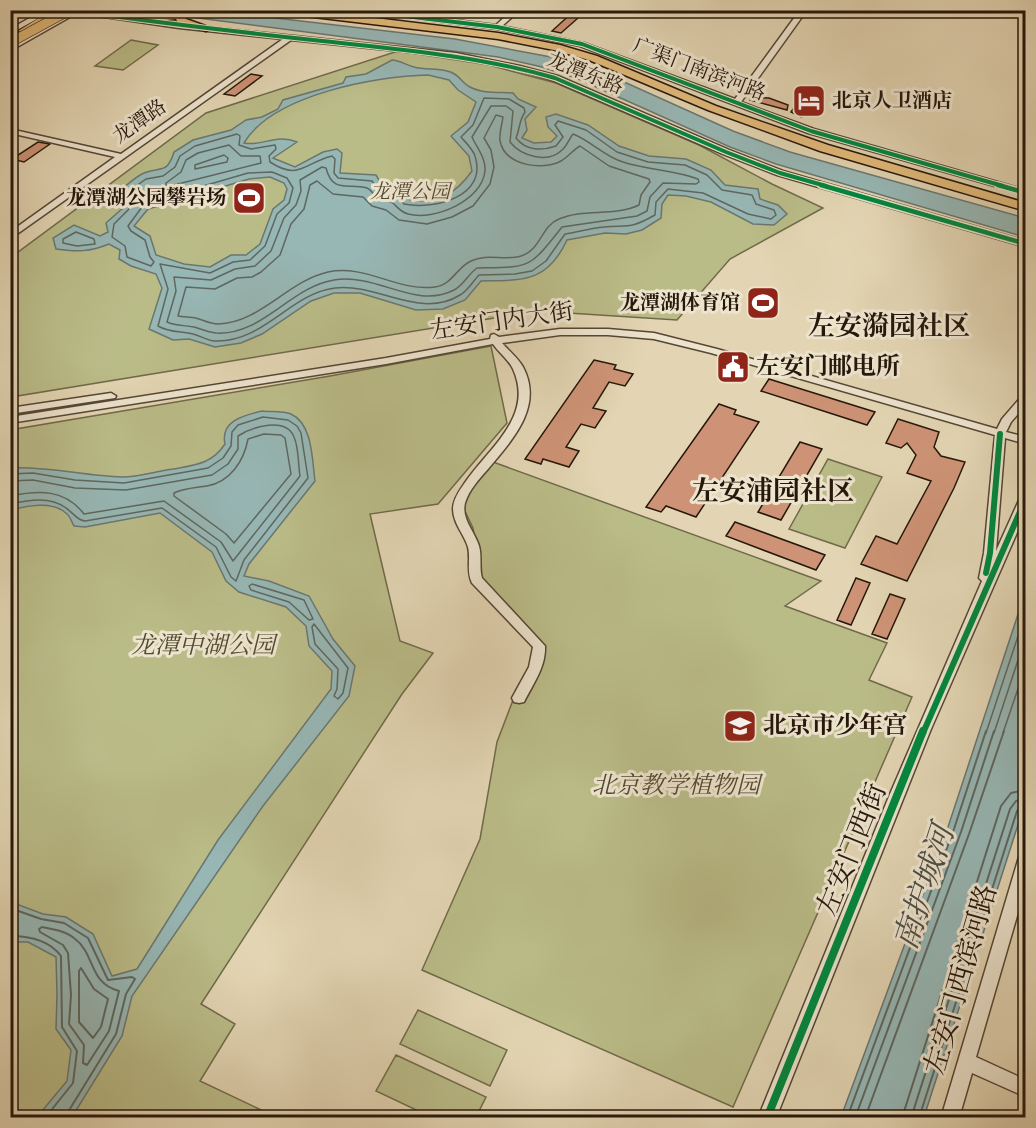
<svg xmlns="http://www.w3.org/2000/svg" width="1036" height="1128" viewBox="0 0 1036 1128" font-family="'IM FELL English','Noto Serif SC',serif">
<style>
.green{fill:#babc88;stroke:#706a4a;stroke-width:1.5}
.water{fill:#97b7b5;stroke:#6a7771;stroke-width:1.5;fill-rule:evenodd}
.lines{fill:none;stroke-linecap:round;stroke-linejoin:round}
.shore-far1{stroke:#5e6760;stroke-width:1.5}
.shore{stroke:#5e6760;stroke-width:2}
.building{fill:#ce9376;stroke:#26170b;stroke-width:1.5}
.minor-casing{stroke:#554635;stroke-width:3}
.major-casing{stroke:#26170b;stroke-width:3}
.highway-casing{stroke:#26170b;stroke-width:3}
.minor{fill:#ede4ce;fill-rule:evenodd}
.major{fill:#e2ba7a;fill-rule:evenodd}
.highway{fill:#e2ba7a;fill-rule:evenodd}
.rail-casing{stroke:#26170b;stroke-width:6}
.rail{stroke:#ede4ce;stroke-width:4;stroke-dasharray:12;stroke-linecap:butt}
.major-bridge-casing{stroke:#26170b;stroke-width:10;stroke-linecap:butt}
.highway-bridge-casing{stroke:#26170b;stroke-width:13;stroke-linecap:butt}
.major-bridge{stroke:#e2ba7a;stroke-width:9}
.highway-bridge{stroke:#e2ba7a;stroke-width:11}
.cycleway-far3-casing{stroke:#ede4ce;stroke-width:6}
.cycleway-far2-casing{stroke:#ede4ce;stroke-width:8}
.cycleway-far1-casing{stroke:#ede4ce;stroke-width:10}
.cycleway-casing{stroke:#ede4ce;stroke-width:11}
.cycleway-far3{stroke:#00873e;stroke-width:4}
.cycleway-far2{stroke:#00873e;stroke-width:4.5}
.cycleway-far1{stroke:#00873e;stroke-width:6}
.cycleway{stroke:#00873e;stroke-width:8}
.labels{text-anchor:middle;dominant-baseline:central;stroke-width:6;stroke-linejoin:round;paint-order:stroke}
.far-street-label{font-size:20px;fill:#26170b;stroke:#ede4ce}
.far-poi-label{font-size:20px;font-weight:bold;fill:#26170b;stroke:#ede4ce;text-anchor:end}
.far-park-label{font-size:20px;font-style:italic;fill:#524930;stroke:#ede4ce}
.street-label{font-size:24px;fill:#26170b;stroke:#ede4ce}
.poi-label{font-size:24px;font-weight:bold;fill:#26170b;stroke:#ede4ce;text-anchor:start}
.park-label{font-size:24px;font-style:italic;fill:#524930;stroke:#ede4ce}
.quarter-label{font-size:27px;font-weight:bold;fill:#26170b;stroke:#ede4ce}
.near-street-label{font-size:28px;fill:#26170b;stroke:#ede4ce}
.near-water-label{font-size:32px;font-style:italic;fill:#4e4f46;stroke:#ede4ce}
</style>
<rect width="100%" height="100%" fill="#e3d5b3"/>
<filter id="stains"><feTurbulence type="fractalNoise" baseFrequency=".00333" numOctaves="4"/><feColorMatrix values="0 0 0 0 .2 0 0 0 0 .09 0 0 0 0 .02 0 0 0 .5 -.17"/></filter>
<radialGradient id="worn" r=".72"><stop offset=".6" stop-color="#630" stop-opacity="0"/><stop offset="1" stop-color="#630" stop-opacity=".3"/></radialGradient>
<path class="green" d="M131,40L158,45L123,70L95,66Z
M398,51L489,65L556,83L699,145L772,184L823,208L730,259L677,320L537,311L11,397L10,258L206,113Z
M491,346L507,423L438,504L370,514L400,641L433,653L402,694L201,1004L235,1024L200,1081L276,1117H11L10,430L330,376Z
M828,459L882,477L845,548L789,529Z
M493,462L821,581L785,606L887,643L869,680L912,697L733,1107L422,970L480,839L497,742L513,700L543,650L540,640L482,580L473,528L463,507L469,492Z
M418,1010L507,1050L490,1086L400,1044Z
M396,1055L486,1097L476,1117H431L376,1091Z"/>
<path class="water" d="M144,11H215L455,39L551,57L602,72L733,131L790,152L1025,218V237L776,164L730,147L576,78L542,67L498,57L445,50Z
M392,60C399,60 406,65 414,67C425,70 436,68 447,71C459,73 461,83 470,87C483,94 499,92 513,93L518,99L536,107L525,119L527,130L522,138L534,143L551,142L557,136L548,127L546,117L556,114L588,125L619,146L649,156L686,159L711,170L725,185L758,189L760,199L778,205L787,214L774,225L753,224L711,202L686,196L668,195L662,204L661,218L642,230L626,234L605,233L567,240C547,283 523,280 481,281L465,300L443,309L416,310L360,293H334L311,301L262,334L241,343L215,347L189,339L173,340L149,329L162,288L156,274L131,266L119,259L120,250L109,244C90,252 76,252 56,249L53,238L74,225L100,236L108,232L106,223L124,207L119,191C126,186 135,177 144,173C160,166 167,175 174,152L193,140L231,130L246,120L262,117L278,109L283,100L343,83L346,77L366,74ZM428,75L449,80L458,90L476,102L468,122L451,136L469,156L472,171C455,195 436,205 406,199L404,190L383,187L376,175L340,173L342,153L337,149L323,152L295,167L273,158L297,142C276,133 262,147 244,143C272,95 376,76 428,75ZM270,177L284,183L287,189L284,200L273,209L260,244L246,255H231L210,267L184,264L156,255L150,236L134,226L148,209L249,179Z
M262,411C271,412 283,411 291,414C313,424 312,460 315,481L249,564L244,576L269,581L309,596L333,639L355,666L349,696L263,806L132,996L122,1036L72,1117H37L67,1081L71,1050L56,1029L57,994L56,957L28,942H11V902L43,914L66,917L93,934L112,976L137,969L218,840L331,689L332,671L309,646L306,626L286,607L239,592L226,581L212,552L160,513L85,527L74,526C72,523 70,516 67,514C53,500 27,506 11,510V468C48,466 84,476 122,477C139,477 157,471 173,469C195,465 212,464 225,444C220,421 244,415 262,411Z
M1025,593V803L924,1117H841L948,827Z"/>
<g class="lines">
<path class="shore-far1" d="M484,98L509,99L524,108L525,112C519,120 520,129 516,138C526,151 542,151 556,146L563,137L555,125L558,121L586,130L617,152L648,162L685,165L707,175L722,190L752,195L756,204L774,210L776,215L771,219L748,214L703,193L668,189L656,202L655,215C630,229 630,225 604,227C591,228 578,232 565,234L546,261L532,271L515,274L479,275C473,281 468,291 460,295C420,320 378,283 335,288C291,293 263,343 215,341C208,341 201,336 193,334C181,331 170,333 158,326L168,289L160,264L210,273L233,262L250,260L265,246L277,214L289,203L293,188L287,178L272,172L248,173L145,203L128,226L131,231L145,240L150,257L154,262L151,266L127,257L125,246L112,237L114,224L129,209L126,193L146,179L163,176L175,167L180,156L195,146L237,134L240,136L239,145L251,149L275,145L276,149L269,156L270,162C299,181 304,163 332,156L335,159L334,173L338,178L372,181L380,192L398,195L404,204C434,210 488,197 475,156C473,149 465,142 461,137L473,125Z
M491,106H506L513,111L510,142C521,156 548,164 562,150C567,146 569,139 573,134C591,141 604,156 623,162C647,170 674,170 698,179L699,182L696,184L663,183L650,197L647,211L637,216L562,227C528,270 531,267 477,268C468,274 464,285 454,290C415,310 378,273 334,280C290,287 262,336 216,333C208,332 201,329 194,327C184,325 176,326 167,322L176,291L174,277L211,280L235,269L255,266L271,251L284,218L296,205L301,191L300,180L322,167L326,168C333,195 349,182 367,188C370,189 373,194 377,197C382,199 390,200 394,204C399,209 401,212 408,214C434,221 482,201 485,171C486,158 477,148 472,137Z
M496,115L503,117C502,125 499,133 500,141C505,166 543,171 561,161C568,157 573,150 580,146L609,166L649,179L650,182L641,195L639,205C614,217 584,208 559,219C541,226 541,250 521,256C505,261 487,253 471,261C457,267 452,285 435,287C398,292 366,264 328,272C288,281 260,323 218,324C210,324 203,320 196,318C190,317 184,317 178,316L186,287L215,289L237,278L252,277L261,272L280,255L291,224L304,209L310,185L317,181L333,194L363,197L372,206L386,210L399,220L427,224L452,217L473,206L490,184L494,167L491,150L484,138Z
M229,145L241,156H260L261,163L166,187V183L181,172L186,160L198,153Z
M224,155L228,158L227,162L195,169V165Z
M76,232L94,239L95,244L77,246L63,243V239Z
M264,434L281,435L285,438L291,474L234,543L226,534L174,496V493C184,488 195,488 207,486C230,482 244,461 248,439Z
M10,474L33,473L75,480L124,483L208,468L223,458L231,446L232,432L238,425L263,417L288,420L297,426L301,433L308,478L244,560L236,581L231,577L216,547L162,508L85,521C76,520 74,513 66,508C50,496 29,500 10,504
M10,481L33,480L75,488L126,490L212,475L228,464L238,449V436C252,427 286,416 294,437C299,448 298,464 300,476L233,561L221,542L164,501L84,514C65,489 39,490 10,496
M252,584L304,600L313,619L309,620L289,602L251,590L249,586Z
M314,624L348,668L343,693L338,699L334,696L337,689L338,669L315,644L312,627Z
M986,733L1026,612
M994,733L1026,636
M1003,733L1026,665"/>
<path class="shore" d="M10,908L41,919L64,923L88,938L108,980L132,977L135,979L126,994L116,1034L68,1112L67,1118
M42,927C53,929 65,931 74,938C96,954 88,983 119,991L109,1031L87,1065L83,1063L84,1045L69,1024L71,995L68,953L63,945L40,932L39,929Z
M10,936C29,936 49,940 61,956L62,1027L77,1051L73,1083L45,1118
M81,968L94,989L108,999L101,1027L93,1038L79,1022V971Z
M847,1118L954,829L986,731
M855,1118L961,832L994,731
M865,1118L969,834L1004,731
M902,1118L1001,806L1011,793L1026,790
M911,1118L1010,809L1016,801L1026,799
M919,1118L1017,811L1020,807L1026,806"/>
</g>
<path class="building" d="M575,10H587L561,33L552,31Z
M251,74L262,76L235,96L224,94Z
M811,88L819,90V104L808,115L801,117L791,112L800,99Z
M750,97L769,98L788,105L787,110L750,100Z
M38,142L50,144L24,162L12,159Z
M594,360L616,365L614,369L633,374L625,386L609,382L593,408L606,411L595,428L581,424L566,447L579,451L569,467L543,459L541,464L525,459Z
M769,379L875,412L867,425L761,391Z
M719,404L736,410L734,414L759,422L696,517L666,506L661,512L646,507Z
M898,419L939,432L934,447L941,456L965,462L954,488L907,581L861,564L876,536L897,544L931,481L907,473L916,455L907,443L901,448L886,443Z
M800,442L822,449L781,520L758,512Z
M735,522L825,555L816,570L726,536Z
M856,578L870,583L851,625L837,620Z
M890,594L905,599L887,639L872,634Z"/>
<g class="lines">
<defs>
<path id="minor" d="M44,10H53L10,34V29Z
M66,10H86L179,24L456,53L520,66L558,76L729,150L783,171L1026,241V247L777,175L723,154L552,80L519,70L456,57L291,40L10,239V232L115,157L10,133V129L121,154L283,39L179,28L77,13L10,51V46L70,12Z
M351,10H375L496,25L512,10H520L502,26L584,43L735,99L800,10H807L741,102L814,129L1026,190V195L808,133L580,46L497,29Z
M560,329H608L654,333L717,349L997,429L1002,419L1022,396L1026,395V405L1011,422L1006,432L1026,437V444L1005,438L996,551L1020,498L1026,494V512L931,729L776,1118H758L890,794L982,581L979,578L984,553L995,435L711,353L654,339L608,335H560L502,343C509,351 518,358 523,367C544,407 512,440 488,469C479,479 469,490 465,503C461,519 475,532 479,546C482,557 479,568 482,578L545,646C546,667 533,684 524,702L519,703L514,702L512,698L529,667L533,647L472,583C466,571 471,559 468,547C464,534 453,523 453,509C453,500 459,491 464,484C488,448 535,417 513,369C509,360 499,353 493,344L386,364L10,423V417L386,358L490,339L491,335L494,334L499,337Z
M111,393L116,396L115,398L10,414V408Z
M1026,851V885L976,1057L1026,1080V1097L972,1073L959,1118H941L1019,857L1021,852Z"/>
<path id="major" d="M52,10H63L25,33L18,31Z"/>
<path id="highway" d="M93,10C114,10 134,16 155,16C168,16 178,10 192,10L184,16L186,19L211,28L206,31L178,23L176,19L144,22Z
M275,10H309L498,33L560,45L597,56L716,106L828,145L1026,203V211L820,151L708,110L589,60L554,50L498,39L280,13Z"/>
</defs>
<use href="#minor" class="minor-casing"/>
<use href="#major" class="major-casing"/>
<use href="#highway" class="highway-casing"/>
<use href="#minor" class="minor"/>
<use href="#major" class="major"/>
<use href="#highway" class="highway"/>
<defs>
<path id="rail" d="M1021,1118L1026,1100"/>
</defs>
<use href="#rail" class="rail-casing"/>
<use href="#rail" class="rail"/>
<defs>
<path id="major-bridge" d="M13,41L70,10"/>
<path id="highway-bridge" d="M67,12L75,10"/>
</defs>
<use href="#major-bridge" class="major-bridge-casing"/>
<use href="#highway-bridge" class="highway-bridge-casing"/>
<use href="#major-bridge" class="major-bridge"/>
<use href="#highway-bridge" class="highway-bridge"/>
<defs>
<path id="cycleway-far3" d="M69,10C150,22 231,31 313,40C395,49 475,55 555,78L726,152L780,173L826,186
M354,10L497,27L582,44L811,131L1003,186"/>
<path id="cycleway-far2" d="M821,185L1026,244
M998,185L1026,193"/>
<path id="cycleway-far1" d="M986,573L990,553L1000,434
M923,733L1026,498"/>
<path id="cycleway" d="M767,1118L923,731"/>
</defs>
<use href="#cycleway-far3" class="cycleway-far3-casing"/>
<use href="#cycleway-far2" class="cycleway-far2-casing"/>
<use href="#cycleway-far1" class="cycleway-far1-casing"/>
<use href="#cycleway" class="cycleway-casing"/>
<use href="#cycleway-far3" class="cycleway-far3"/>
<use href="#cycleway-far2" class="cycleway-far2"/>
<use href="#cycleway-far1" class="cycleway-far1"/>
<use href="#cycleway" class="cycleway"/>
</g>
<defs>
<symbol id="hotel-square" viewBox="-11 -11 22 22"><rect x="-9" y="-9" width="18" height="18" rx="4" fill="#8f2418" stroke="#ede4ce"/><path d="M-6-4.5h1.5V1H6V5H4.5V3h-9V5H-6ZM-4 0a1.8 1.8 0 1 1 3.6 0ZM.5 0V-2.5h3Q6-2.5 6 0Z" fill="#fff"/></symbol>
<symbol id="stadium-square" viewBox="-11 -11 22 22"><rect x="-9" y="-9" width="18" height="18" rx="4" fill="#8f2418" stroke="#ede4ce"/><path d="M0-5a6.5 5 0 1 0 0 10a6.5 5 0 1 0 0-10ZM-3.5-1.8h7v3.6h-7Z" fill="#fff"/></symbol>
<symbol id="civic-square" viewBox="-11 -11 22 22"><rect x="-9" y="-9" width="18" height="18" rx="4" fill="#8f2418" stroke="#ede4ce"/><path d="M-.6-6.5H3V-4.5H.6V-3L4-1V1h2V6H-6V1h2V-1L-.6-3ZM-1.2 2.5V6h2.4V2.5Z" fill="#fff"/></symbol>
<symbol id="university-square" viewBox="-11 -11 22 22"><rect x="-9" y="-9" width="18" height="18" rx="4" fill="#8f2418" stroke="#ede4ce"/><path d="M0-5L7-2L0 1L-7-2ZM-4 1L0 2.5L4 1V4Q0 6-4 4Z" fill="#fff"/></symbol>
</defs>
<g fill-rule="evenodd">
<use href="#hotel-square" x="790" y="82" width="38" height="38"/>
<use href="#stadium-square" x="230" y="179" width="38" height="38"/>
<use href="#stadium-square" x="744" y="284" width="38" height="38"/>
<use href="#civic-square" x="714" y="348" width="38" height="38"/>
<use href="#university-square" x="721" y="707" width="38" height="38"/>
</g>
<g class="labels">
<g class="far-street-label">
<text transform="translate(699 70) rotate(21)">广渠门南滨河路</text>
<text transform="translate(585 74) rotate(22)">龙潭东路</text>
<text transform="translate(140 122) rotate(-35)">龙潭路</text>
</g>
<g class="far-poi-label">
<text x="832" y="101" text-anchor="start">北京人卫酒店</text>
<text x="226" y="198">龙潭湖公园攀岩场</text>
<text x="740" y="303">龙潭湖体育馆</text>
</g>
<g class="far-park-label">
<text x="410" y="192">龙潭公园</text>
</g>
<g class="street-label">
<text transform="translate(502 322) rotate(-8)">左安门内大街</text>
</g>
<g class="poi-label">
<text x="756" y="367">左安门邮电所</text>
<text x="763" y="726">北京市少年宫</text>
</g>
<g class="park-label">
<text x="203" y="646">龙潭中湖公园</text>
<text x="676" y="786">北京教学植物园</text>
</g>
<g class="quarter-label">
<text x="889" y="328">左安漪园社区</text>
<text x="773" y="493">左安浦园社区</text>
</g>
<g class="near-street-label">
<text transform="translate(853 850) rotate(-68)">左安门西街</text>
<text transform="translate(962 980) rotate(-74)">左安门西滨河路</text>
</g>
<g class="near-water-label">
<text transform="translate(926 888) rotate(-72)">南护城河</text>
</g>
</g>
<rect width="1036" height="1128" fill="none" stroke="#e3d5b3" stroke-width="36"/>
<rect x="12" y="12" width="1012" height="1104" fill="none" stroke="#26170b" stroke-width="3"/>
<rect x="18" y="18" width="1000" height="1092" fill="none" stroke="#26170b" stroke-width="1.5"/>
<rect width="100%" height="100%" filter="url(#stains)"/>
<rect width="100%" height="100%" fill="url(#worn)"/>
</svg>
